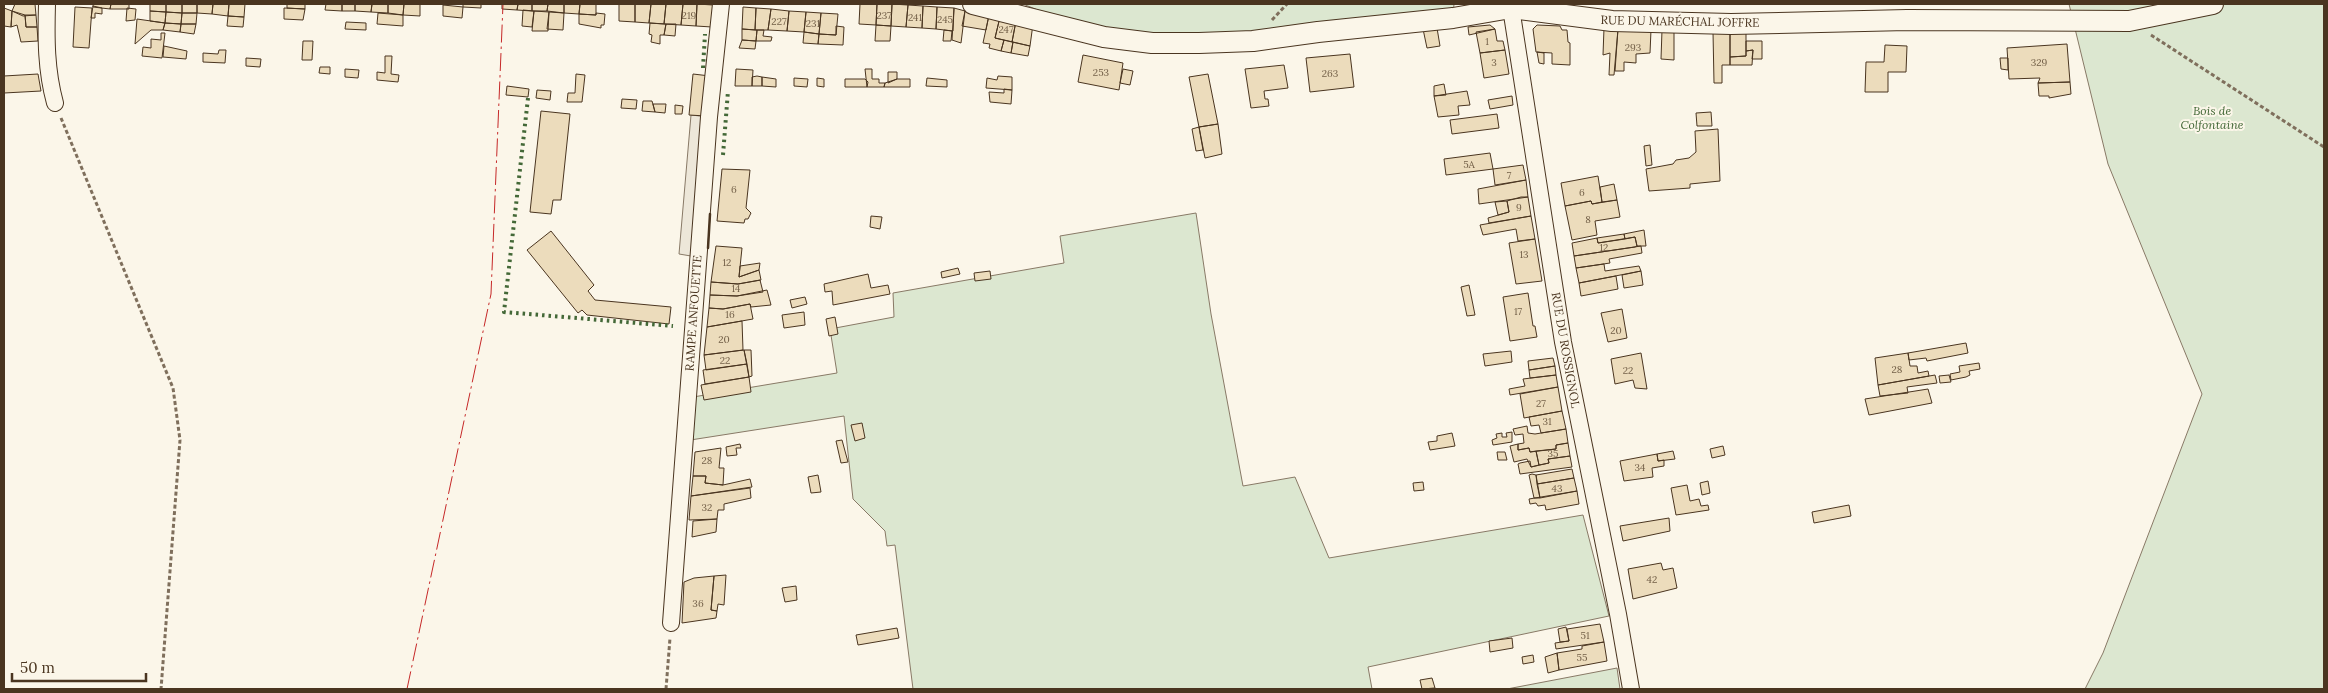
<svg xmlns="http://www.w3.org/2000/svg" width="2328" height="693" viewBox="0 0 2328 693" font-family="Lora,serif">
<style>
.green{fill:#dce7d0;stroke:#887966}
.parking{fill:#ede7d9;stroke:#887966}
.building{fill:#ecdcbc;stroke:#4a3520}
.lines{fill:none;stroke-linecap:round;stroke-linejoin:round}
.minor-casing{stroke:#4a3520;stroke-width:18}
.tertiary-casing{stroke:#4a3520;stroke-width:22}
.path{stroke:#7f6f5c;stroke-width:3;stroke-dasharray:4 2.5;stroke-linecap:butt}
.minor{stroke:#fbf6e9;stroke-width:16}
.tertiary{stroke:#fbf6e9;stroke-width:20}
.hedge{stroke:#436837;stroke-width:4;stroke-dasharray:2.5 4;stroke-linecap:butt}
.wall{stroke:#4a3520;stroke-width:2.5}
.power{stroke:#c62828;stroke-width:1;stroke-dasharray:18 4 2.5 4;stroke-linecap:butt}
.labels{text-anchor:middle;dominant-baseline:central;stroke-width:4;stroke-linejoin:round;paint-order:stroke}
.number-label{font-size:10px;fill:#725f47}
.street-label{font-size:12px;fill:#4a3520;stroke:#fbf6e9}
.park-label{font-size:12px;font-style:italic;fill:#436837;stroke:#fbf6e9}
</style>
<rect width="100%" height="100%" fill="#fbf6e9"/>
<path class="green" d="M1023,4H1454L1453,18L1318,32L1104,37Z
M2069,4H2324V689H2085L2103,653L2202,394L2108,164Z
M1196,213L1211,314L1243,486L1295,477L1329,558L1583,515L1609,616L1368,667L1372,689H913L895,545L887,546L885,531L853,499L844,416L684,441L687,398L837,373L830,329L894,317L893,293L1064,263L1060,236Z
M1617,668L1620,689H1507Z"/>
<path class="parking" d="M691,115L709,117L697,257L679,254Z"/>
<path class="building" d="M15,4H35L36,15L23,16L12,11Z
M93,4H111L110,9L93,7Z
M111,4H129V9H110Z
M150,4H166V12L150,11Z
M166,4H182V13L166,12Z
M182,4H197V13H182Z
M197,4H213L212,14L197,13Z
M213,4H229L228,16L212,14Z
M229,4H245L244,17L228,16Z
M287,4H305V9L287,8Z
M326,4H342V11L325,10Z
M342,4H355V11H342Z
M355,4H372L371,12L355,11Z
M372,4H388V13L371,12Z
M388,4H404L403,15L388,13Z
M404,4H420V16L403,15Z
M463,4H481V8L463,7Z
M502,4H518L517,10L502,9Z
M518,4H532V11L517,10Z
M532,4H548L547,11H532Z
M548,4H564V13L547,11Z
M564,4H580L579,14L564,13Z
M580,4H596V15L579,14Z
M619,4H635V22L619,21Z
M635,4H651L649,23L635,22Z
M651,4H666L664,24L649,23Z
M666,4H683L681,25L664,24Z
M683,4H697L696,26L681,25Z
M697,4L713,5L712,27L696,26Z
M860,4H877L876,25L859,24Z
M877,4H892L891,26L876,25Z
M892,4L908,5L906,27L891,26Z
M443,5L463,7L462,18L443,16Z
M908,5L923,6L922,28L906,27Z
M93,6L102,8V14L95,13V18H91Z
M923,6L937,7L936,29L922,28Z
M75,7L92,8L89,48L73,47Z
M743,7L756,8L755,30L742,29Z
M937,7L954,8L953,31L936,29Z
M4,8L12,11L11,27L4,26Z
M127,8L136,9L135,20L126,21Z
M284,8L305,9L303,20L284,19Z
M756,8L771,9L768,30H755Z
M954,8L965,11L961,43L952,40Z
M771,9L789,11L787,31L768,30Z
M523,10L534,11L532,27L522,26Z
M12,11L25,15L26,27H37L38,41L21,42L17,25L11,27Z
M150,11L166,12L165,23L150,21Z
M534,11L549,12L548,31H532Z
M789,11L806,12L804,32L787,31Z
M965,11L989,15L986,30L962,26Z
M166,12L182,13L181,24L165,23Z
M549,12L564,13L563,30L547,29Z
M806,12L821,13L819,34L804,32Z
M182,13H197L196,24H181Z
M378,13L403,15V26L377,24Z
M596,13L605,14L604,25H601V28L579,24V14L596,15Z
M821,13L838,14L836,35L819,34Z
M25,15H36L37,27H26Z
M989,15L1000,17L995,38L1004,40L1001,51L989,48L990,44L983,43Z
M228,16L244,17L243,27L227,26Z
M1000,17L1016,21L1012,42L995,38Z
M137,19L165,23L163,30H151L135,44Z
M1016,21L1033,24L1030,46L1012,42Z
M346,22L366,23V30L345,29Z
M165,23L181,24L180,32L163,30Z
M650,23L666,24L664,35H660V44L651,42L652,35L649,34Z
M181,24H196L194,34L180,32Z
M666,24H676L675,36L664,35Z
M876,25L891,26L890,41H875Z
M1490,25L1495,29L1469,35L1468,27Z
M1537,25L1560,26L1562,30H1567L1568,42L1570,43V65L1552,64V53L1536,52L1533,29Z
M836,26L844,27L843,45L818,44L819,34L836,35Z
M1437,28L1440,46L1427,48L1423,29Z
M1604,28L1618,29L1614,75H1609L1610,53L1603,55Z
M742,29L757,30L756,41L742,40Z
M1495,29L1497,41H1503L1505,50L1480,53L1476,32Z
M1618,29L1651,30L1650,53L1636,54V63L1624,62V71H1615Z
M757,30H764L763,36L772,37L771,41H756Z
M944,30L952,31L951,41H943Z
M1662,30L1674,31V60L1661,59Z
M804,32L819,34L818,44L803,43Z
M1713,32H1730V65H1722V83H1714Z
M1730,32H1746V56L1730,57Z
M161,33H165L162,58L142,56L143,47L151,48V39L161,40Z
M742,40L756,41L755,49L739,48Z
M1004,40L1013,42L1011,53L1001,51Z
M303,41H313L312,60H302Z
M1746,41H1762V59H1752L1753,50L1746,51Z
M1013,42L1030,46L1028,56L1011,53Z
M2067,44L2070,82L2038,83L2040,78L2009,79L2007,48Z
M1885,45L1907,46L1906,72H1888V92H1865L1866,62H1884Z
M164,46L187,51L186,59L163,57Z
M219,50H226L225,63L203,62V53L218,54Z
M1505,50L1509,74L1484,78L1480,53Z
M1753,50L1752,65H1730V57L1746,56V51Z
M1537,52L1544,53V64L1539,63Z
M1350,54L1354,87L1310,92L1306,58Z
M1083,55L1123,63L1119,90L1078,82Z
M385,56H392L391,74L399,75L398,82L377,80V72L385,73Z
M246,58L261,59L260,67L246,66Z
M2000,58H2008V70L2001,69Z
M1284,65L1288,88L1264,91L1265,99H1268L1269,106L1251,108L1245,69Z
M320,67H330V74L319,73Z
M345,69L359,70L358,78L345,77Z
M736,69L753,70L752,86H735Z
M865,69H872V79H879V83H885L884,87H867Z
M1123,69L1133,71L1130,85L1120,83Z
M888,72H897V79L888,83Z
M38,74L41,91L4,93V76Z
M576,74L585,75L582,102H567L568,93H575Z
M693,74L710,76L706,116L689,115Z
M1208,74L1218,124L1199,127L1189,77Z
M757,76L762,77V86H752V77Z
M998,76L1012,77V90L986,88L987,78L997,80Z
M762,77L776,79V87L762,86Z
M794,78L808,79L807,87L794,86Z
M817,78L824,79V87L817,86Z
M927,78L947,80V87L926,86Z
M845,79H865L868,82L867,87H845Z
M897,79H910V87H884L885,83Z
M2070,82L2071,94L2049,98V96H2039L2038,83Z
M1444,84L1446,95L1434,96V86Z
M507,86L529,89L528,97L506,95Z
M1004,89L1012,90L1011,104L990,102L989,92L1004,93Z
M537,90L551,91L550,100L536,98Z
M1467,91L1470,105L1458,106L1459,115L1438,117L1434,96Z
M1512,96L1513,105L1490,109L1488,100Z
M622,99L637,100L636,109L621,108Z
M643,101H652L655,112L642,111Z
M653,104H666L665,113L655,112Z
M675,105L683,106L682,114H675Z
M541,111L570,114L561,200H553L551,214L530,212Z
M1711,112L1712,126H1697L1696,113Z
M1497,114L1499,128L1452,134L1450,120Z
M1218,124L1222,154L1205,158L1199,127Z
M1199,127L1203,150L1196,151L1192,129Z
M1718,129L1720,181L1690,184V188L1649,191L1646,169L1673,164L1676,160L1689,158L1696,152L1695,131Z
M1650,145L1652,165L1646,166L1644,146Z
M1490,153L1493,169L1446,175L1444,159Z
M1523,165L1526,180L1495,185L1493,169Z
M722,169L750,170L746,208L751,213L748,219H745L744,223L717,221Z
M1598,176L1602,202L1592,204L1591,201L1565,206L1561,183Z
M1526,180L1528,197L1479,204L1478,189Z
M1614,184L1617,200L1602,202L1600,187Z
M1521,197H1528L1531,216L1489,223L1488,218L1509,212L1507,201Z
M1617,200L1620,217L1595,221L1597,235L1572,240L1565,206L1591,201L1592,204Z
M1507,201L1509,212L1498,215L1495,202Z
M871,216L882,217L880,229L870,227Z
M1531,216L1535,239L1518,241L1516,229L1483,235L1480,225Z
M1644,230L1646,246H1637L1635,237L1625,239L1624,234Z
M551,231L594,285L588,291L595,300L671,307L669,324L587,315L582,310L578,313L527,250Z
M1624,234L1625,239L1598,243L1597,238Z
M1635,237L1637,246L1635,247L1574,256L1572,243L1597,238L1598,243Z
M1535,239L1542,281L1516,284L1509,243Z
M716,246L742,248L739,277L759,270L761,280L738,284L711,282Z
M1641,246L1642,253L1609,259L1610,263L1576,268L1574,256Z
M760,263L759,270L739,277L740,266Z
M1604,264L1605,271L1639,266L1641,271L1579,283L1576,268Z
M958,268L960,274L942,278L941,272Z
M990,271L991,279L975,281L974,273Z
M1641,271L1643,285L1624,288L1622,275Z
M868,274L871,288L888,285L890,294L833,305L832,291L825,292L824,284Z
M1616,276L1618,289L1581,296L1579,283Z
M760,280L763,292L737,296L710,295L711,282L738,284Z
M1469,285L1475,315L1467,316L1461,287Z
M767,290L771,305L751,307L750,304L723,309L709,308L710,295L737,296Z
M1528,293L1533,326H1535L1537,337L1510,341L1503,297Z
M805,297L807,304L792,308L790,300Z
M750,304L753,319L707,327L709,308L723,309Z
M1622,309L1627,338L1608,342L1601,313Z
M804,312L805,325L784,328L782,315Z
M835,317L838,334L829,336L826,319Z
M742,321L743,350L704,355L707,327Z
M1966,343L1968,353L1927,361L1926,358L1909,360L1908,353Z
M744,350H751L752,376L749,377Z
M744,350L747,364L706,370L704,355Z
M1511,351L1512,362L1485,366L1483,354Z
M1641,353L1647,389L1635,388L1633,380L1615,384L1611,359Z
M1908,353L1910,366H1917L1918,373L1928,371L1929,376L1878,385L1875,358Z
M1553,358L1555,366L1529,370L1528,361Z
M1979,363L1980,369L1969,371L1970,375L1966,377L1951,380L1950,374L1960,372L1959,366Z
M747,364L749,377L705,384L703,370Z
M1555,366L1556,375L1530,378L1529,370Z
M1556,375L1558,387L1510,395L1509,389L1525,386L1523,379Z
M1935,375L1937,383L1907,387L1908,393L1880,396L1878,385Z
M1949,375L1951,382L1940,383L1939,376Z
M749,377L751,392L704,400L701,385Z
M1558,387L1562,411L1524,418L1520,394Z
M1928,389L1932,403L1869,415L1865,399Z
M1562,411L1566,429L1541,433L1539,425L1531,426L1529,417Z
M862,423L865,438L855,441L851,425Z
M1527,426L1528,433L1535,434L1566,429L1568,443L1556,445V449L1530,452L1529,448L1518,450V444L1524,443L1523,434L1515,435L1513,429Z
M1512,432V442L1493,445L1492,440L1497,438L1496,434L1502,433V437H1507L1506,433Z
M1452,433L1455,446L1430,450L1428,442L1437,441V436Z
M842,440L848,462L841,463L836,441Z
M1568,443L1570,456L1548,459L1549,463L1539,465L1536,451L1556,449V445Z
M740,444L741,448H736L737,455L727,456L726,447Z
M1518,444V450L1529,448L1530,452L1536,451L1539,465L1531,467L1527,459L1514,462L1510,446Z
M1723,446L1725,455L1712,458L1710,449Z
M721,448L719,468H724L723,485L705,483L706,476H693L695,452Z
M1673,451L1675,459L1658,461L1657,454Z
M1497,452H1505L1507,460H1498Z
M1657,454L1658,461L1664,460V466L1652,468L1653,477L1624,481L1620,461Z
M1570,456L1572,467L1520,474L1518,464L1520,463L1530,461L1531,467L1549,463L1548,459Z
M1572,469L1574,478L1537,484L1536,475Z
M1532,474L1536,475L1540,498H1534L1529,475Z
M818,475L821,492L811,493L808,477Z
M693,476H706L705,483L723,485L750,479L752,487L691,496Z
M1574,478L1577,491L1540,498L1537,484Z
M1708,481L1710,493L1702,495L1700,483Z
M1423,482L1424,490L1414,491L1413,483Z
M1687,485L1690,501L1699,499L1701,506L1708,505L1709,510L1676,515L1671,488Z
M750,488L751,498L724,504V510H718L717,519L689,520L691,496Z
M1577,491L1579,504L1546,510L1545,505L1538,506L1536,503L1530,504L1529,499Z
M1849,505L1851,516L1814,523L1812,512Z
M1669,518L1670,531L1623,541L1620,526Z
M717,519L716,532L692,537L693,521Z
M1661,563L1663,570L1673,568L1677,588L1633,599L1628,569Z
M726,575L724,605L718,604L717,611L711,610L714,576Z
M714,576L711,610L717,611L716,618L682,623L684,582L694,578Z
M796,586L797,600L785,602L782,588Z
M1600,624L1604,642L1556,649L1555,643L1569,641L1567,629Z
M1566,627L1569,641L1560,642L1558,629Z
M897,628L899,638L858,645L856,635Z
M1512,638L1513,648L1490,652L1489,641Z
M1604,642L1607,661L1559,670L1557,653L1582,649V646Z
M1557,653L1559,670L1548,673L1545,657Z
M1533,655L1534,662L1523,664L1522,657Z
M1432,678L1435,688L1422,689L1420,680Z"/>
<g class="lines">
<defs>
<path id="minor" d="M47,4C46,39 46,70 55,103
M1511,8L1563,342L1618,614L1631,689
M671,623L709,117L721,4"/>
<path id="tertiary" d="M973,4L1104,37L1152,43H1199L1253,41L1318,32L1453,18L1511,8L1612,21L1731,24L1907,20L2129,21L2213,4"/>
</defs>
<use href="#minor" class="minor-casing"/>
<use href="#tertiary" class="tertiary-casing"/>
<path class="path" d="M1272,20L1287,4
M2151,35L2324,147
M61,118L173,388L180,440L161,689
M666,689L670,638"/>
<use href="#minor" class="minor"/>
<use href="#tertiary" class="tertiary"/>
<path class="hedge" d="M703,68L705,34
M528,98L504,312L673,326
M723,155L728,91"/>
<path class="wall" d="M708,248L710,214"/>
<path class="power" d="M407,689L491,294L503,4"/>
</g>
<g class="labels">
<g class="number-label">
<text x="689" y="15">219</text>
<text x="884" y="15">237</text>
<text x="915" y="17">241</text>
<text x="945" y="19">245</text>
<text x="779" y="21">227</text>
<text x="813" y="23">231</text>
<text x="1006" y="29">247</text>
<text x="1487" y="41">1</text>
<text x="1633" y="47">293</text>
<text x="1494" y="62">3</text>
<text x="2039" y="62">329</text>
<text x="1101" y="72">253</text>
<text x="1330" y="73">263</text>
<text x="1469" y="164">5A</text>
<text x="1509" y="175">7</text>
<text x="734" y="189">6</text>
<text x="1582" y="192">6</text>
<text x="1519" y="207">9</text>
<text x="1588" y="219">8</text>
<text x="1604" y="247">12</text>
<text x="1524" y="254">13</text>
<text x="727" y="262">12</text>
<text x="736" y="288">14</text>
<text x="1518" y="311">17</text>
<text x="730" y="314">16</text>
<text x="1616" y="330">20</text>
<text x="724" y="339">20</text>
<text x="725" y="360">22</text>
<text x="1897" y="369">28</text>
<text x="1628" y="370">22</text>
<text x="1541" y="403">27</text>
<text x="1547" y="421">31</text>
<text x="1553" y="453">35</text>
<text x="707" y="460">28</text>
<text x="1640" y="467">34</text>
<text x="1557" y="488">43</text>
<text x="707" y="507">32</text>
<text x="1652" y="579">42</text>
<text x="698" y="603">36</text>
<text x="1585" y="635">51</text>
<text x="1582" y="657">55</text>
</g>
<g class="street-label">
<text transform="translate(1680 21) rotate(1)">RUE DU MARÉCHAL JOFFRE</text>
<text transform="translate(693 313) rotate(-86)">RAMPE ANFOUETTE</text>
<text transform="translate(1566 350) rotate(80)">RUE DU ROSSIGNOL</text>
</g>
<g class="park-label">
<text x="2212" y="110">Bois de<tspan x="2212" dy="14">Colfontaine</tspan></text>
</g>
</g>
<rect width="2328" height="693" fill="none" stroke="#4a3520" stroke-width="10"/>
<path d="M12 673v8h134v-8" fill="none" stroke="#4a3520" stroke-width="2.5"/>
<text x="20" y="673" font-size="15" fill="#4a3520" stroke="#fbf6e9" stroke-width="4" paint-order="stroke">50 m</text>
</svg>
